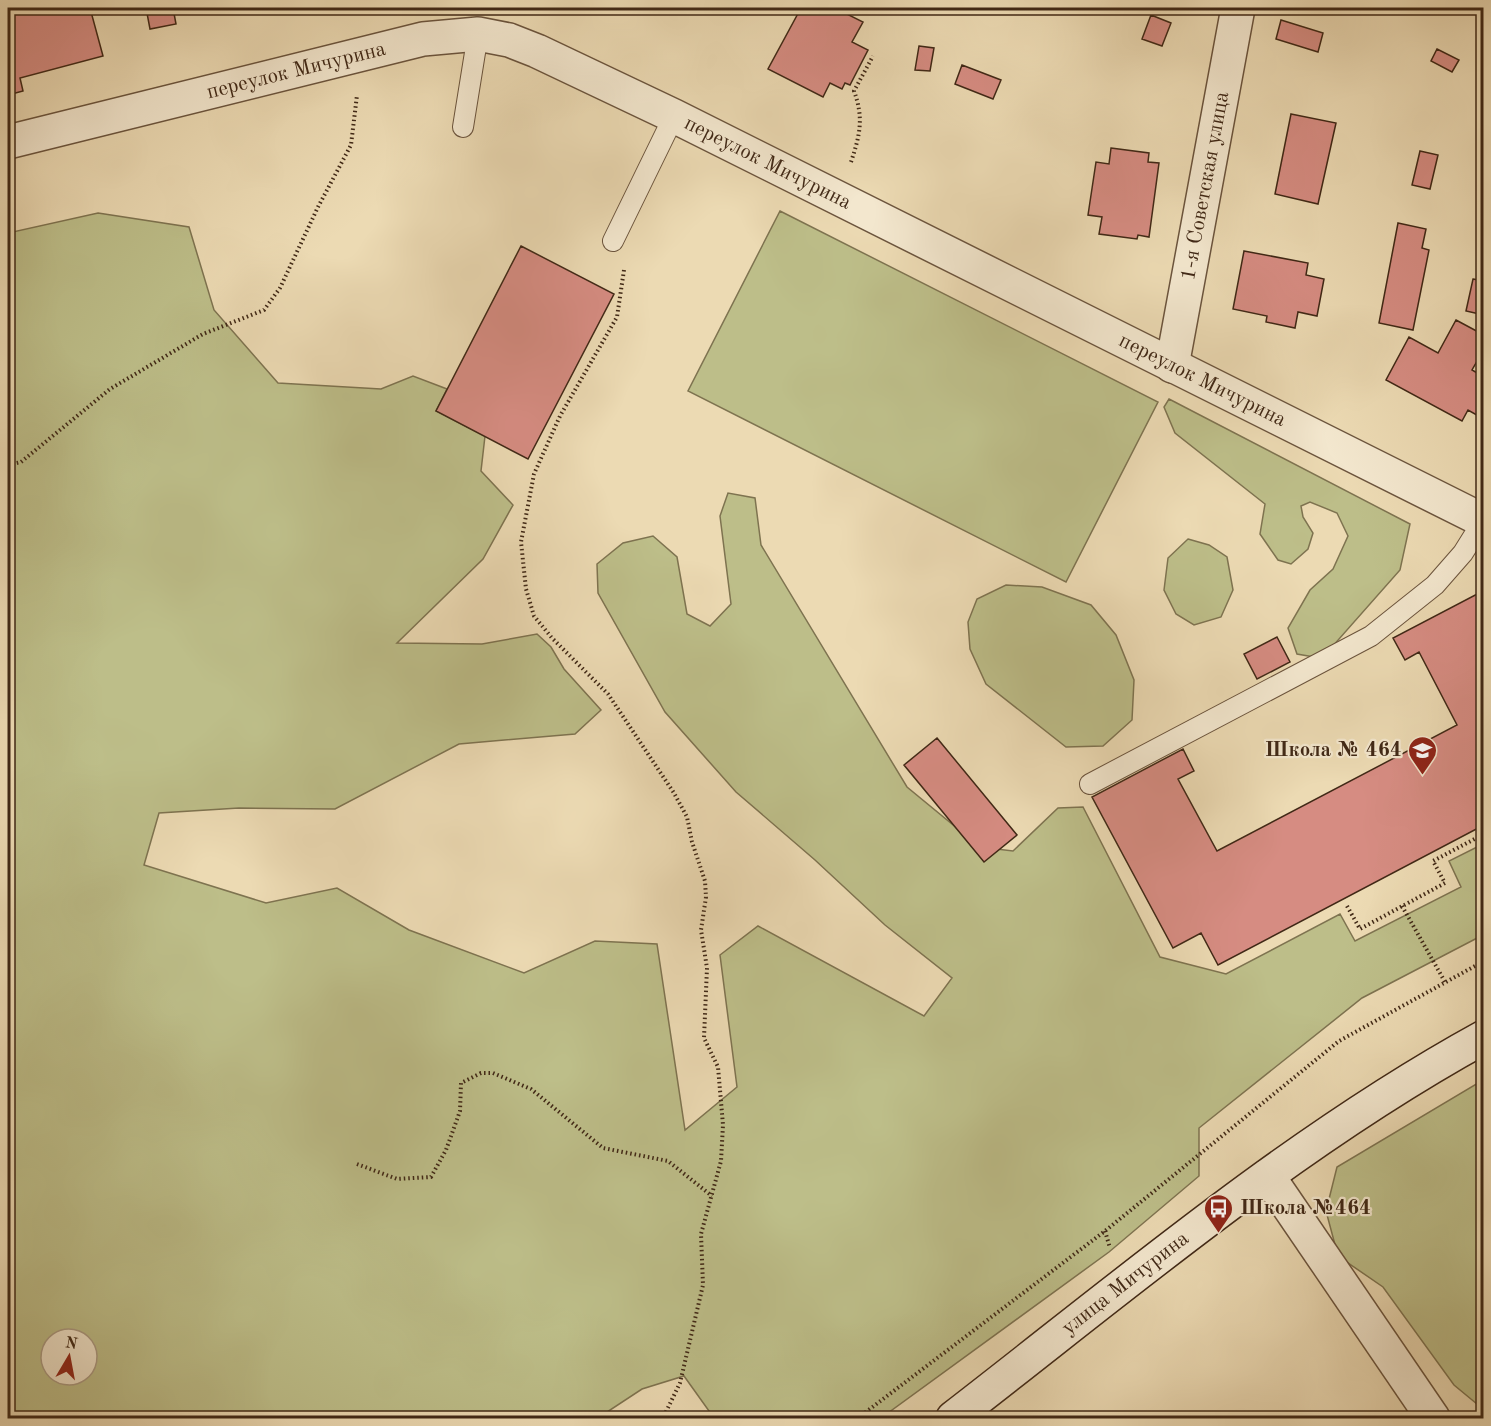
<svg xmlns="http://www.w3.org/2000/svg" width="1491" height="1426" viewBox="0 0 1491 1426" font-family="'Old Standard TT',serif">
<style>
.green{fill:#bdbe89;stroke:#7e7350;stroke-width:1.5;fill-rule:evenodd}
.building{fill:#d68c82;stroke:#402816;stroke-width:1.5}
.lines{fill:none;stroke-linecap:round;stroke-linejoin:round}
.service-casing{stroke:#6b543d;stroke-width:22}
.minor-casing{stroke:#6b543d;stroke-width:36}
.secondary-casing{stroke:#402816;stroke-width:36}
.path{stroke:#402816;stroke-width:4;stroke-dasharray:1.5 3;stroke-linecap:butt}
.service{stroke:#f3e7ce;stroke-width:20}
.minor{stroke:#f3e7ce;stroke-width:33}
.secondary{stroke:#f3e7ce;stroke-width:33}
.labels{text-anchor:middle;dominant-baseline:central;stroke-width:4.5;stroke-linejoin:round;paint-order:stroke}
.street-label{font-size:21px;fill:#402816;stroke:#f3e7ce}
.poi-label{font-size:21px;font-weight:bold;fill:#402816;stroke:#f3e7ce;text-anchor:end}
</style>
<rect width="100%" height="100%" fill="#ecdab3"/>
<filter id="stains"><feTurbulence type="fractalNoise" baseFrequency=".00333" numOctaves="4"/><feColorMatrix values="0 0 0 0 .2 0 0 0 0 .09 0 0 0 0 .02 0 0 0 .5 -.17"/></filter>
<radialGradient id="worn" r=".72"><stop offset=".6" stop-color="#630" stop-opacity="0"/><stop offset="1" stop-color="#630" stop-opacity=".3"/></radialGradient>
<path class="green" d="M780,211L1158,402L1066,582L688,391Z
M98,213L189,227L214,310L278,383L381,389L413,376L447,389L436,411L485,436L481,471L513,505L483,559L397,643L482,644L537,634L551,647L564,669L601,710L575,734L459,744L335,809L239,808L159,813L144,865L266,903L337,888L409,930L524,973L595,941L657,944L685,1130L737,1087L720,955L758,926L924,1016L952,978L885,925L815,860L736,792L665,712L598,593L597,564L623,543L653,536L677,557L687,614L710,626L731,604L720,516L728,493L755,498L761,545L907,787L980,847L1013,851L1058,808L1083,807L1160,957L1226,974L1340,914L1355,941L1461,887L1449,861L1483,844V935L1362,998L1199,1128V1176L1109,1252L881,1418H714L684,1376L642,1389L598,1418H8V233ZM51,1339H87V1375H51Z
M1169,399L1410,524L1400,570L1332,647L1314,657L1297,654L1288,628L1310,590L1333,569L1348,536L1337,513L1310,502L1301,506L1303,517L1313,533L1308,549L1291,564L1278,560L1260,534L1265,504L1175,433L1164,407Z
M1188,539L1209,545L1227,557L1233,590L1221,617L1194,625L1176,614L1164,590L1168,558Z
M1006,585L1042,587L1091,605L1116,635L1134,680L1132,720L1103,746L1066,747L986,684L970,649L968,622L977,599Z
M1483,1080V1409L1454,1385L1383,1287L1338,1256L1326,1211L1337,1167Z"/>
<path class="building" d="M36,8H90L103,56L20,78L23,91L8,95V46L11,45L8,30V15Z
M146,8H173L176,24L150,29Z
M329,8H351L330,13Z
M801,8H835L863,22L852,42L868,50L850,85L845,83L842,89L830,83L823,97L768,69Z
M1151,15L1171,23L1162,46L1142,39Z
M1281,20L1323,33L1318,52L1276,39Z
M919,46L934,48L930,71L915,70Z
M1437,49L1459,60L1452,72L1431,61Z
M962,65L1001,80L993,99L955,84Z
M1291,114L1336,123L1318,204L1275,194Z
M1111,148L1149,153L1148,162L1159,163L1149,237L1138,235L1137,239L1099,234L1102,217L1088,215L1096,162L1109,164Z
M1420,151L1438,155L1430,189L1412,185Z
M1398,223L1426,229L1422,248L1429,250L1413,330L1379,323Z
M521,246L614,294L528,459L436,411Z
M1244,251L1308,263L1306,275L1324,279L1317,316L1298,312L1295,328L1266,322L1267,316L1233,309Z
M1473,279L1484,281V315L1466,311Z
M1456,320L1484,335V349L1472,370L1484,377L1482,418L1468,410L1462,421L1386,380L1409,337L1438,353Z
M1481,592L1484,597V825L1218,965L1201,933L1173,948L1092,797L1183,749L1194,771L1178,779L1217,851L1457,725L1419,652L1405,660L1393,638Z
M1277,637L1290,662L1257,679L1244,654Z
M937,738L1017,835L984,862L904,765Z"/>
<g class="lines">
<defs>
<path id="service" d="M463,127L478,34
M613,241L674,116
M1090,784L1371,636L1435,585L1463,553L1483,521"/>
<g id="minor">
<path id="s1" d="M8,142L423,39L478,34L509,40L537,51L674,116L1484,521"/>
<path id="s2" d="M1172,366L1238,8"/>
<path d="M1268,1176L1433,1418"/>
</g>
<g id="secondary">
<path id="s3" d="M953,1418C1124,1286 1294,1141 1484,1037"/>
</g>
</defs>
<use href="#service" class="service-casing"/>
<use href="#minor" class="minor-casing"/>
<use href="#secondary" class="secondary-casing"/>
<path class="path" d="M851,162C860,135 864,118 854,91L873,56
M624,270L617,317L560,416L534,474L521,542L526,589L534,616L552,638L608,694L674,793L687,817L692,842L705,881L706,897L701,930L707,968L704,1038L718,1067L723,1125L721,1161L701,1234L703,1285L680,1383L663,1418
M8,465L21,462L110,389L203,334L264,310L280,288L318,207L351,145L357,95
M1347,906L1360,929L1445,883L1433,861L1484,834
M1402,906L1445,982
M357,1164L397,1179L431,1177L446,1150L460,1111L461,1083L481,1073H493L531,1089L603,1148L668,1161L712,1196
M1105,1231L1110,1248
M858,1418L1105,1231L1339,1041L1484,961"/>
<use href="#service" class="service"/>
<use href="#minor" class="minor"/>
<use href="#secondary" class="secondary"/>
</g>
<defs>
<symbol id="school-pin" viewBox="-11 -11 22 30"><path d="M0 17L-7.5 6A9.5 9.5 0 1 1 7.5 6Z" fill="#8f2418" stroke="#f3e7ce"/><path d="M0-5L7-2L0 1L-7-2ZM-4 1L0 2.5L4 1V4Q0 6-4 4Z" fill="#fff"/></symbol>
<symbol id="bus-pin" viewBox="-11 -11 22 30"><path d="M0 17L-7.5 6A9.5 9.5 0 1 1 7.5 6Z" fill="#8f2418" stroke="#f3e7ce"/><path d="M-5-6H5V4H4V6H2V4H-2V6H-4V4H-5ZM-3.5-4V0h7V-4ZM-3.5 1.2v1.5H-2V1.2ZM2 1.2v1.5H3.5V1.2Z" fill="#fff"/></symbol>
</defs>
<g fill-rule="evenodd">
<use href="#school-pin" x="1406" y="734" width="33" height="45"/>
<use href="#bus-pin" x="1202" y="1192" width="33" height="45"/>
</g>
<g class="labels">
<g class="street-label">
<text stroke="none"><textPath href="#s1" startOffset="297">переулок Мичурина</textPath></text>
<text stroke="none"><textPath href="#s1" startOffset="801">переулок Мичурина</textPath></text>
<text stroke="none"><textPath href="#s2" startOffset="183">1-я Советская улица</textPath></text>
<text stroke="none"><textPath href="#s1" startOffset="1287">переулок Мичурина</textPath></text>
<text stroke="none"><textPath href="#s3" startOffset="219">улица Мичурина</textPath></text>
</g>
<g class="poi-label">
<text x="1402" y="750">Школа № 464</text>
<text x="1240" y="1208" text-anchor="start">Школа №464</text>
</g>
</g>
<rect width="1491" height="1426" fill="none" stroke="#ecdab3" stroke-width="30"/>
<rect x="9" y="9" width="1473" height="1408" fill="none" stroke="#402816" stroke-width="3"/>
<rect x="15" y="15" width="1461" height="1396" fill="none" stroke="#402816" stroke-width="1.5"/>
<g transform="translate(69 1357) rotate(10)"><circle r="28" fill="#f3e7ce" stroke="#ab9b84" stroke-width="1.5"/>
<path d="M0-4.5L10 22L0 15L-10 22Z" fill="#8f2418"/>
<text y="-9" font-size="16" font-weight="bold" text-anchor="middle" fill="#402816">N</text>
</g>
<rect width="100%" height="100%" filter="url(#stains)"/>
<rect width="100%" height="100%" fill="url(#worn)"/>
</svg>
